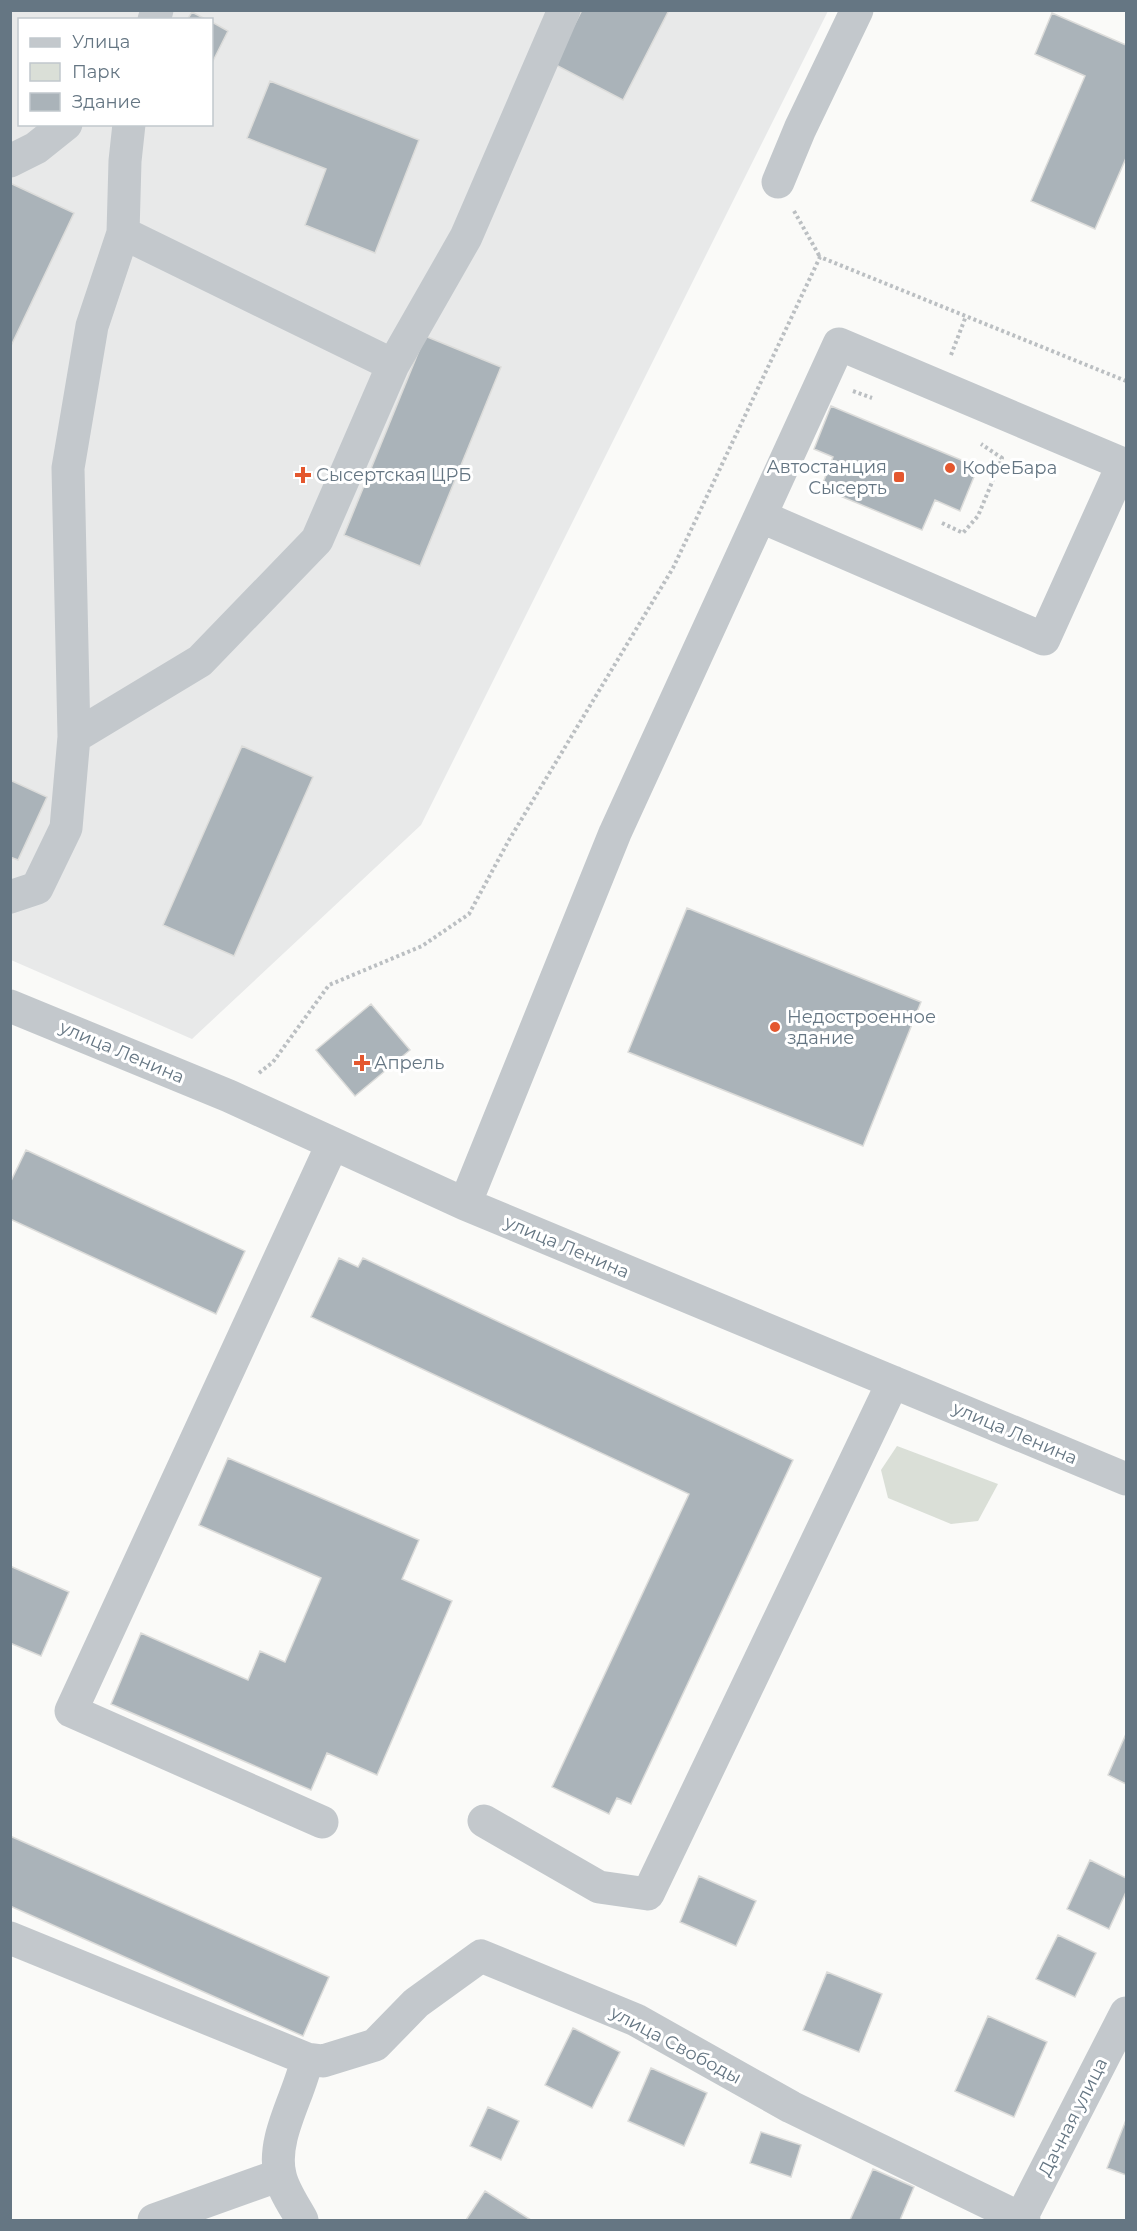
<svg xmlns="http://www.w3.org/2000/svg" width="1137" height="2231" viewBox="0 0 1137 2231" font-family="Montserrat,sans-serif">
<style>
.built{fill:#e8e9e9;fill-rule:evenodd}
.green{fill:#dadfd7}
.building{fill:#aab3b9;stroke:#dcdcda;stroke-width:1.5}
.lines{fill:none;stroke-linecap:round;stroke-linejoin:round}
.path{stroke:#bbbfc2;stroke-width:4;stroke-dasharray:3 3;stroke-linecap:butt}
.minor{stroke:#c3c8cc;stroke-width:33}
.poi-dot{fill:#e4572e;stroke:#fff;stroke-width:2}
.labels{text-anchor:middle;dominant-baseline:central;stroke-width:6;stroke-linejoin:round;paint-order:stroke}
.poi-label{font-size:18px;fill:#657683;stroke:#fff;text-anchor:start}
.street-label{font-size:18px;fill:#657683;stroke:#fff}
</style>
<rect width="100%" height="100%" fill="#fafaf8"/>
<path class="built" d="M11,11H828L421,825L192,1039L11,960ZM20,20H212V124H20Z"/>
<path class="green" d="M897,1446L998,1484L978,1521L951,1524L888,1498L881,1470Z"/>
<path class="building" d="M582,10H669L623,100L554,64Z
M192,12L207,20H187Z
M1052,13L1126,45V158L1095,229L1031,201L1085,76L1035,54Z
M212,22L228,31L212,63Z
M270,81L419,140L375,253L305,225L326,169L247,138Z
M10,183L74,213L10,348Z
M425,336L501,367L420,566L344,535Z
M831,406L978,467L960,511L935,500L922,530L821,488L833,457L814,449Z
M242,746L313,777L234,956L163,925Z
M10,780L47,797L18,860L10,857Z
M687,908L921,1002L863,1146L628,1052Z
M371,1004L410,1050L355,1096L316,1050Z
M26,1150L245,1251L216,1314L10,1219V1183Z
M339,1258L358,1267L363,1258L793,1460L631,1804L617,1798L609,1814L552,1787L689,1494L311,1317Z
M228,1458L419,1540L402,1579L452,1601L377,1775L327,1753L311,1790L111,1704L141,1633L248,1680L260,1651L285,1662L321,1578L199,1525Z
M10,1566L69,1592L41,1656L10,1643Z
M1126,1734V1784L1108,1775Z
M10,1836L329,1977L303,2036L10,1906Z
M1090,1860L1126,1878V1892L1109,1929L1067,1909Z
M699,1876L756,1901L736,1946L680,1922Z
M1058,1935L1096,1953L1075,1997L1036,1979Z
M827,1972L882,1994L859,2052L803,2030Z
M988,2016L1047,2042L1014,2117L955,2091Z
M573,2028L620,2052L592,2108L545,2085Z
M651,2068L707,2093L684,2146L628,2121Z
M488,2107L519,2121L501,2160L470,2146Z
M1126,2120V2175L1107,2168Z
M761,2132L801,2145L791,2177L750,2163Z
M873,2169L914,2187L900,2220H850Z
M485,2191L531,2220H466Z"/>
<g class="lines">
<path class="path" d="M794,211L820,257
M951,355L966,316
M853,391L872,398
M942,523L963,533L978,516L1002,458L981,444
M259,1073L273,1062L329,985L422,946L469,914L509,840L673,568L820,257L1126,381"/>
<path class="minor" d="M154,20L157,10
M10,161L36,148L66,124
M778,182L800,129L857,10
M123,233L393,365
M74,737L200,661L317,540L393,365L466,237L564,10
M10,897L37,888L66,828L74,737L68,468L92,326L123,233L125,161L129,124
M10,1006L229,1096L465,1204L1126,1479
M465,1204L615,833L839,344L1123,464L1044,639L762,517
M484,1821L599,1887L648,1894L893,1382
M322,1822L71,1711L332,1145
M10,1938L307,2059L323,2061L375,2045L416,2003L481,1956L636,2020L791,2107L1024,2220
M154,2220L280,2175
M302,2220C295,2207 283,2190 280,2175C271,2138 300,2095 307,2059
M1020,2220L1126,2013"/>
</g>
<g class="poi-dot">
<circle cx="950" cy="468" r="6"/>
<path d="M300 466h6v6h6v6h-6v6h-6v-6h-6v-6h6z"/>
<rect x="893" y="471" width="12" height="12" rx="3"/>
<circle cx="775" cy="1027" r="6"/>
<path d="M359 1054h6v6h6v6h-6v6h-6v-6h-6v-6h6z"/>
</g>
<g class="labels">
<g class="poi-label">
<text x="887" y="467" text-anchor="end">Автостанция<tspan x="887" dy="21">Сысерть</tspan></text>
<text x="962" y="468">КофеБара</text>
<text x="316" y="475">Сысертская ЦРБ</text>
<text x="787" y="1017">Недостроенное<tspan x="787" dy="21">здание</tspan></text>
<text x="374" y="1063">Апрель</text>
</g>
<g class="street-label">
<text transform="translate(122 1052) rotate(23)">улица Ленина</text>
<text transform="translate(567 1247) rotate(23)">улица Ленина</text>
<text transform="translate(1015 1433) rotate(23)">улица Ленина</text>
<text transform="translate(676 2045) rotate(28)">улица Свободы</text>
<text transform="translate(1073 2117) rotate(-63)">Дачная улица</text>
</g>
</g>
<rect width="1137" height="2231" fill="none" stroke="#657683" stroke-width="24"/>
<rect x="18" y="18" width="195" height="108" fill="#ffffff" stroke="#c1c8cd" stroke-width="1.5"/>
<rect x="30" y="38" width="30" height="9" fill="#c3c8cc" stroke="#c1c8cd" stroke-width="1.5"/>
<text x="72" y="48" font-size="18" fill="#657683">Улица</text>
<rect x="30" y="63" width="30" height="18" fill="#dadfd7" stroke="#c1c8cd" stroke-width="1.5"/>
<text x="72" y="78" font-size="18" fill="#657683">Парк</text>
<rect x="30" y="93" width="30" height="18" fill="#aab3b9" stroke="#c1c8cd" stroke-width="1.5"/>
<text x="72" y="108" font-size="18" fill="#657683">Здание</text>
</svg>
